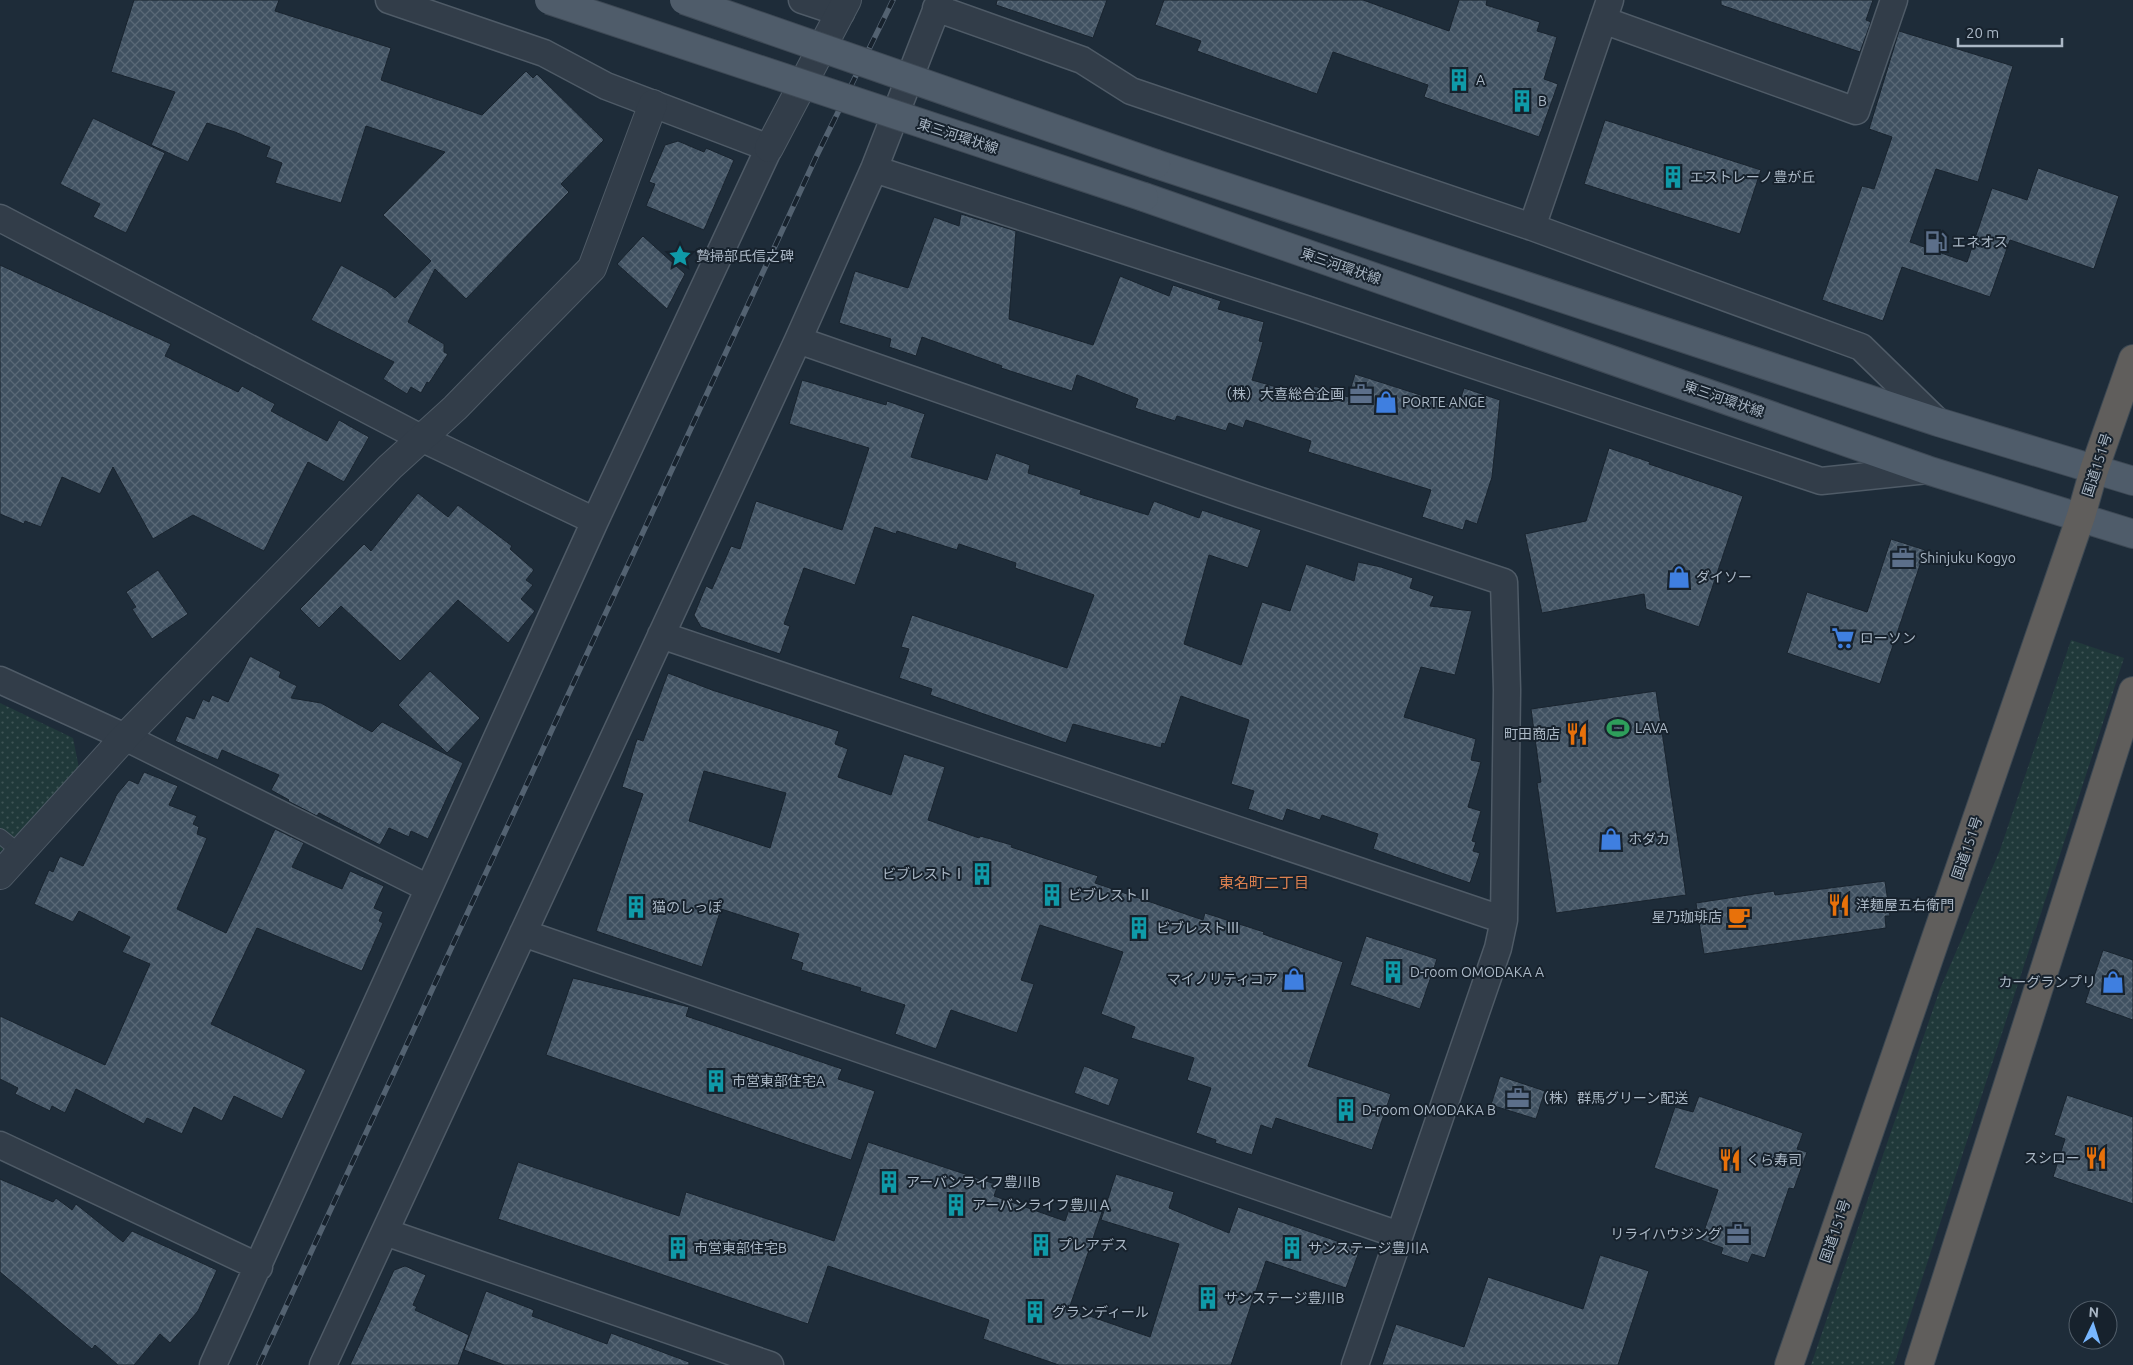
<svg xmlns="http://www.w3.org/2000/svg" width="2133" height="1365" viewBox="0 0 2133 1365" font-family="Ubuntu,'Noto Sans JP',sans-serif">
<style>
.grass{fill:url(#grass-dots)}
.building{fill:url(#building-cross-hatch);stroke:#19242f;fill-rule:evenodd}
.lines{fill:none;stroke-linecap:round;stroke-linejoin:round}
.service-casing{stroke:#4f5b67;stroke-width:16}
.minor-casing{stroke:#4f5b67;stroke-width:29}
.tertiary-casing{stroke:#4f5b67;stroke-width:30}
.primary-casing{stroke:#3e4955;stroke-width:30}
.trunk-casing{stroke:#3c4853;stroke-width:30}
.service{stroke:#323d49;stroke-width:14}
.minor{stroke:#323d49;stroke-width:26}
.tertiary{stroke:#323d49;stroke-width:28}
.primary{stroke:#4f5c6a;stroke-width:28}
.trunk{stroke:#605e5c;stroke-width:28}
.rail-casing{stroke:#536271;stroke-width:5.5}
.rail{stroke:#17222d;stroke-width:4;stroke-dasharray:11;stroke-linecap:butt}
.primary-bridge-casing{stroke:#3e4955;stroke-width:30;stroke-linecap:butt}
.primary-bridge{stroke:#4f5c6a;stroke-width:28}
.labels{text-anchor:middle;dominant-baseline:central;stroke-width:4;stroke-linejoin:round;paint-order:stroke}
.poi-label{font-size:14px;fill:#abb8c6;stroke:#17222d;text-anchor:start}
.street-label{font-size:14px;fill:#abb8c6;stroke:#17222d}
.neighbourhood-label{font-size:15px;fill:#dd8150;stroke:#17222d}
</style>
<defs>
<pattern id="grass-dots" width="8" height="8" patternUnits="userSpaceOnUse" patternTransform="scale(1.25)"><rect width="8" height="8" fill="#20393a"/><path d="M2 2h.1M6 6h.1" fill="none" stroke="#3e5455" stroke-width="1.8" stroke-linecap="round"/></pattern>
<pattern id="building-cross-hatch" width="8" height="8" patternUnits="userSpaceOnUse" patternTransform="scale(1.25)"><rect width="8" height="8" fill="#405161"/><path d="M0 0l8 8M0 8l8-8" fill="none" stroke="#596876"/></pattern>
</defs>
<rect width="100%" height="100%" fill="#1e2c39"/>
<path class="grass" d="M2071,640L2124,658L1894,1365H1811L1940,989L2000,850Z
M0,703L73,738L79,768L3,853L0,851Z"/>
<path class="building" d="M134,0H279L275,11L391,48L381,80L482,115L526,71L533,78L537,74L604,140L561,184L569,192L466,299L435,269L408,322L444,344V352L448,354L429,383L427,382L421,393L411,387L407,394L383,379L394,362L311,320L341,265L386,290L395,298L431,261L383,215L445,152L366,126L341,203L275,183L282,163L266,157L270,147L235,132L207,123L188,162L151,145L175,92L111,72Z
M997,0H1107L1093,38L996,5Z
M1164,0H1363L1449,31L1459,0H1487L1486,5L1540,22L1537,31L1557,37L1544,79L1558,84L1539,137L1424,97L1428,85L1333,52L1317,94L1197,51L1201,41L1155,25Z
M1721,0H1873L1866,20L1871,22L1860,52L1721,5Z
M1899,31L2013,66L1978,182L1936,169L1910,242L1967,262L1992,188L2027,200L2038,168L2119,196L2094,269L2010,240L1990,297L1902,267L1883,321L1822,300L1862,186L1874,189L1892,137L1869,129Z
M93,118L165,153L126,233L93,217L100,204L60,184Z
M1605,120L1761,170L1740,234L1584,184Z
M678,141L704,152L706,148L734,160L704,230L646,206L655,184L649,182L665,145Z
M961,214L1016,231L1009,319L1093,345L1120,276L1169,296L1173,285L1221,301L1218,309L1264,322L1259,341L1263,342L1252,380L1311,397L1314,386L1348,397L1355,374L1458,407L1464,388L1500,400L1492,477L1477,524L1466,520L1463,530L1422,517L1431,490L1308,452L1311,441L1246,420L1243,428L1229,423L1226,431L1177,416L1175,421L1135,408L1138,399L1077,375L1072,391L1001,368L1002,366L922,337L916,356L889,347L891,339L839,323L855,271L908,288L934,217L959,226Z
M643,236L685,274L667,309L617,264Z
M0,265L171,344L165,356L238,392L242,386L275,404L271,411L327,441L339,420L369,437L344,482L308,462L264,551L193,515L153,539L113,467L100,494L62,477L41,527L25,521L24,524L0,514Z
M802,380L886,405L887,401L925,414L911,457L987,480L996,453L1030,465L1028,473L1081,490L1080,494L1148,515L1154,501L1199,518L1202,510L1261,530L1248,568L1209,555L1184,644L1241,665L1262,602L1290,611L1306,564L1354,581L1358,562L1381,567L1413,578L1410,588L1434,596L1430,606L1472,611L1455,675L1421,667L1404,717L1476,739L1471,760L1481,762L1468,807L1481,811L1472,841L1476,842L1473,851L1480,853L1470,883L1373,849L1378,834L1322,815L1320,820L1287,809L1283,821L1248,809L1254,791L1231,784L1249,720L1181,696L1165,744L1162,743L1161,748L1073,724L1066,743L930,695L932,689L899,678L909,649L901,647L912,615L1067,668L1094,595L1015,568L1016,563L959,544L957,550L897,531L896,534L875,527L855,585L804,568L784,624L790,626L780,654L701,627L694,615L706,586L712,589L731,546L740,549L756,501L842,530L869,448L789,424Z
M1609,448L1650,462L1649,464L1743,496L1699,627L1646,609L1644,594L1542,613L1525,534L1586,521Z
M418,493L448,517L458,505L512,546L510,549L534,570L526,580L533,585L521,599L535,611L508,643L458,600L400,661L341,606L319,628L300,609L364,544L371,551Z
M1891,539L1925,550L1880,684L1787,653L1807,592L1867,612Z
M158,570L188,614L152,639L132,609L136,607L126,592Z
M250,656L281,672L279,677L297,686L291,698L321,703L372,732L382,722L463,763L428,839L411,831L409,837L389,828L380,845L319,813L317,816L288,801L289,800L271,790L279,775L222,750L218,760L175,741L186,716L194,719L203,699L209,702L212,695L228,702Z
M430,671L480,718L447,753L398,705Z
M668,673L712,690L839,731L835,744L848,749L838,777L891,795L904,754L945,767L928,820L979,838L980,836L1012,845L1011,847L1098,876L1095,883L1203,920L1205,913L1264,932L1263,934L1343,962L1308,1066L1391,1094L1372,1150L1276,1118L1272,1129L1261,1125L1252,1155L1215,1143L1216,1140L1196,1133L1211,1088L1187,1080L1194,1058L1131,1038L1135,1027L1101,1014L1123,952L1040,925L1021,980L1034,984L1017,1033L951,1010L936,1049L895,1034L905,1005L860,991L861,988L801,970L803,963L791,959L799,934L721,909L702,967L596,931L643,794L622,787L637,739L643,741ZM704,771L786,793L770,848L689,821Z
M1656,691L1686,895L1556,913L1537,783L1541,782L1531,709Z
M144,772L178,786L169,805L197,816L193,824L199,827L197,834L207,838L177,909L226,933L275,829L304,843L292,867L342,889L350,871L384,886L374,908L383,912L379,921L383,923L362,971L257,928L211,1024L306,1070L282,1119L234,1096L222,1121L194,1107L182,1134L147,1118L144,1124L76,1089L65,1113L52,1106L50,1111L15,1094L18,1088L0,1079V1016L105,1065L150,964L122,952L130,937L79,911L73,922L34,904L49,870L53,872L60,856L83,866L117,794L129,780L138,784Z
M1885,881L1890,916H1885L1886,928L1704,954L1696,903L1774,891L1775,895Z
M1366,936L1437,959L1420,1009L1350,985Z
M2103,950L2133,960V1020L2085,1003Z
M573,978L689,1007L686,1016L842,1069L838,1079L875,1091L851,1160L546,1055Z
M1084,1066L1119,1079L1109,1106L1074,1093Z
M1500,1076L1545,1091L1536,1119L1491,1105Z
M2067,1095L2133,1117V1204L2053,1177L2065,1139L2054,1135Z
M1699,1096L1803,1133L1797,1149L1807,1152L1794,1189L1789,1188L1765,1258L1752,1254L1748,1263L1721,1254L1723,1248L1701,1240L1718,1190L1654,1168L1675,1107L1693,1112Z
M868,1142L998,1185L994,1196L1065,1221L1072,1201L1102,1212L1069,1309L1150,1337L1179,1244L1101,1220L1116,1174L1174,1192L1169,1208L1229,1233L1238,1207L1360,1249L1346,1288L1266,1261L1231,1365H1059L983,1339L989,1320L828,1266L808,1324L498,1219L518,1162L679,1216L686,1192L834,1241Z
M0,1179L53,1202L56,1198L72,1210L76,1204L123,1242L132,1231L217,1270L198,1311L170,1343L160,1334L134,1365H118L95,1345L92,1349L0,1272Z
M1600,1255L1649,1271L1618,1365H1382L1396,1324L1464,1347L1488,1277L1583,1309Z
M405,1266L426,1275L413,1305L417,1307L415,1310L469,1335L458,1365H350L394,1270Z
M486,1291L534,1310L532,1316L607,1344L611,1333L689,1362V1365H504L464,1350Z"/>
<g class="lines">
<defs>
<path id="service" d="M0,836L21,853"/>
<path id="minor" d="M802,0L841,13
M936,8L1082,60L1131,91L1532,227L1861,347L1938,422
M1603,20L1856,111L1894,0
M874,169L1306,309L1821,481L1927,470
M0,218L421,438L595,521
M1532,227L1610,0
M798,340L1240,494L1504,582L1507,690L1504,920L1498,948L1355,1365
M661,635L1504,920
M0,680L125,737L428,888
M523,933L1399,1235
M0,1145L259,1267
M385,1232L770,1365
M213,1365L595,521L769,148L606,86L544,53L389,0
M323,1365L798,340L874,169L940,0"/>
<path id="tertiary" d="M769,148L847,0
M0,875L125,737L390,467L455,408L592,268L653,104"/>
<path id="primary" d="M1156,164L1938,422L2133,481
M1144,197L1927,470L2133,534"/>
<path id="trunk" d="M1789,1365L2081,516L2094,470L2133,359
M1919,1365L2133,691"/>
</defs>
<use href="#service" class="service-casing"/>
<use href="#minor" class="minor-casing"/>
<use href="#tertiary" class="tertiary-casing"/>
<use href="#primary" class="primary-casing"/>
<use href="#trunk" class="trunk-casing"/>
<use href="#service" class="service"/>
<use href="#minor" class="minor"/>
<use href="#tertiary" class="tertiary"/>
<use href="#primary" class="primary"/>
<use href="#trunk" class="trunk"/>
<defs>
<path id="rail" d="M259,1365L817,155L893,0"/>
</defs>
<use href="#rail" class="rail-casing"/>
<use href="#rail" class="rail"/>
<defs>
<path id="primary-bridge" d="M549,0L1144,197
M684,0L1156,164"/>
</defs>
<use href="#primary-bridge" class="primary-bridge-casing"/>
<use href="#primary-bridge" class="primary-bridge"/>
</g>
<defs>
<symbol id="building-bare" viewBox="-9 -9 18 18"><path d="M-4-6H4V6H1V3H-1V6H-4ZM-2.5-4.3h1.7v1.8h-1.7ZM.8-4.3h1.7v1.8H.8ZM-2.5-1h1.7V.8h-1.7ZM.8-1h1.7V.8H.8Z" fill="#0f9aa8" stroke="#17222d" stroke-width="2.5" paint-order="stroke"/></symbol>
<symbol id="fuel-bare" viewBox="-9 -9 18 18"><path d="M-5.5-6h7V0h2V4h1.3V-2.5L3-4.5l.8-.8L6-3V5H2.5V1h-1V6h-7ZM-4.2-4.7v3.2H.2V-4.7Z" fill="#5c6f8a" stroke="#17222d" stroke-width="2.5" paint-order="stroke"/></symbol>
<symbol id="sight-bare" viewBox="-9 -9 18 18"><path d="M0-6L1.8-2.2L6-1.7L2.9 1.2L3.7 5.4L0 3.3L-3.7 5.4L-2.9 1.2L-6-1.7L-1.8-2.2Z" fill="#0f9aa8" stroke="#17222d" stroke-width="2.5" paint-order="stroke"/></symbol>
<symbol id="office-bare" viewBox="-9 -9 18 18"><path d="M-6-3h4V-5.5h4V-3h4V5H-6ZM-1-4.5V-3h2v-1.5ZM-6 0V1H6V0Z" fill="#5c6f8a" stroke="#17222d" stroke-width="2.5" paint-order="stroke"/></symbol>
<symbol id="shop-bare" viewBox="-9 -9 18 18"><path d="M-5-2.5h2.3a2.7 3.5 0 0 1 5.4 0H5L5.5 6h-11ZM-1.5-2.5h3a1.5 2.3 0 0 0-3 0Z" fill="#3f7fe0" stroke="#17222d" stroke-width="2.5" paint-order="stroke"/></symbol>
<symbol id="supermarket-bare" viewBox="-9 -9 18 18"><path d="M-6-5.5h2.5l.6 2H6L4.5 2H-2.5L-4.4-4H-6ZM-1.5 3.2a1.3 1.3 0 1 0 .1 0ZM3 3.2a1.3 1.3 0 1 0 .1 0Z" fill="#3f7fe0" stroke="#17222d" stroke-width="2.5" paint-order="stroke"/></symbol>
<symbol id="stadium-bare" viewBox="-9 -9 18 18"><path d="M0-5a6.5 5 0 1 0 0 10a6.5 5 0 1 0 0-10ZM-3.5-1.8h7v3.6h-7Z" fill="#2e9e5b" stroke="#17222d" stroke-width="2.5" paint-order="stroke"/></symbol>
<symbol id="restaurant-bare" viewBox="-9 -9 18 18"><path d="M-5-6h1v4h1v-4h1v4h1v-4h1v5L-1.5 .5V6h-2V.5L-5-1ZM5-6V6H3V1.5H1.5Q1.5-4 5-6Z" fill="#e8710a" stroke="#17222d" stroke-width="2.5" paint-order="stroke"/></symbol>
<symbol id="cafe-bare" viewBox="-9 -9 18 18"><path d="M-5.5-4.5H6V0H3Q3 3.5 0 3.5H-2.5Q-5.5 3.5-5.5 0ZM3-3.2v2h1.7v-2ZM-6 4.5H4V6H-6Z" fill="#e8710a" stroke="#17222d" stroke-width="2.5" paint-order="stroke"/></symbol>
</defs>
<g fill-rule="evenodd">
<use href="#building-bare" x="1443" y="64" width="32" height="32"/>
<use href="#building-bare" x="1506" y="85" width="32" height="32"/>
<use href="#building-bare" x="1657" y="161" width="32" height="32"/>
<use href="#fuel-bare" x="1920" y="226" width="32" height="32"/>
<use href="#sight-bare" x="664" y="240" width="32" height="32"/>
<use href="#office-bare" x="1345" y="378" width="32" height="32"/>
<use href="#shop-bare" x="1370" y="386" width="32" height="32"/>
<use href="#office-bare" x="1887" y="542" width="32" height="32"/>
<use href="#shop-bare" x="1663" y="561" width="32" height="32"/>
<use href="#supermarket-bare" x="1827" y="622" width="32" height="32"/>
<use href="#stadium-bare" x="1602" y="712" width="32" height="32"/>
<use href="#restaurant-bare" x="1561" y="718" width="32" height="32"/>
<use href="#shop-bare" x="1595" y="823" width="32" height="32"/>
<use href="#building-bare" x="966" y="858" width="32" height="32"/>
<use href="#building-bare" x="1036" y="879" width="32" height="32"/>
<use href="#restaurant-bare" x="1823" y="889" width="32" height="32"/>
<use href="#building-bare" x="620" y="891" width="32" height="32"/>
<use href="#cafe-bare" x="1723" y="901" width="32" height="32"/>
<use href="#building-bare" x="1123" y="912" width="32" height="32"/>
<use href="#building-bare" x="1377" y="956" width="32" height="32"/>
<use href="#shop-bare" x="1278" y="963" width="32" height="32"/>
<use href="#shop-bare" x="2097" y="966" width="32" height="32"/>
<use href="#building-bare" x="700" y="1065" width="32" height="32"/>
<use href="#office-bare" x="1502" y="1082" width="32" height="32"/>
<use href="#building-bare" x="1330" y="1094" width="32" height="32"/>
<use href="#restaurant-bare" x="2080" y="1142" width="32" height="32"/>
<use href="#restaurant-bare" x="1714" y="1144" width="32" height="32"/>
<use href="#building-bare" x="873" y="1166" width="32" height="32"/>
<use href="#building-bare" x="940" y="1189" width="32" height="32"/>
<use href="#office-bare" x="1722" y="1218" width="32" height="32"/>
<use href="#building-bare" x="1025" y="1229" width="32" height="32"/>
<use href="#building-bare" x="662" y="1232" width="32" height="32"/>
<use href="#building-bare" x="1276" y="1232" width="32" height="32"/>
<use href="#building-bare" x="1192" y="1282" width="32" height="32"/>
<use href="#building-bare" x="1019" y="1296" width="32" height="32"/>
</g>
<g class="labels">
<g class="poi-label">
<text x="1476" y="80">A</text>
<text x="1538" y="101">B</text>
<text x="1690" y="177">エストレーノ豊が丘</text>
<text x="1952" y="242">エネオス</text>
<text x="696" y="256">贄掃部氏信之碑</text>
<text x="1344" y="394" text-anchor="end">（株）大喜総合企画</text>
<text x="1402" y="402">PORTE ANGE</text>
<text x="1920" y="558">Shinjuku Kogyo</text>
<text x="1696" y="577">ダイソー</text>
<text x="1860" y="638">ローソン</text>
<text x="1635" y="728">LAVA</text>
<text x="1560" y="734" text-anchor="end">町田商店</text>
<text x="1628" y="839">ホダカ</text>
<text x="966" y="874" text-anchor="end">ビブレストⅠ</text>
<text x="1068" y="895">ビブレストⅡ</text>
<text x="1856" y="905">洋麺屋五右衛門</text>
<text x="652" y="907">猫のしっぽ</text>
<text x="1722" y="917" text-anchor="end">星乃珈琲店</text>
<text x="1156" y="928">ビブレストⅢ</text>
<text x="1410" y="972">D-room OMODAKA A</text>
<text x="1278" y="979" text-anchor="end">マイノリティコア</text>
<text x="2096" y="982" text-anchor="end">カーグランプリ</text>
<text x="732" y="1081">市営東部住宅A</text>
<text x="1535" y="1098">（株）群馬グリーン配送</text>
<text x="1362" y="1110">D-room OMODAKA B</text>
<text x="2080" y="1158" text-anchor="end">スシロー</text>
<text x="1746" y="1160">くら寿司</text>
<text x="906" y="1182">アーバンライフ豊川B</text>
<text x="972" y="1205">アーバンライフ豊川Ａ</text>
<text x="1722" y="1234" text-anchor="end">リライハウジング</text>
<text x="1058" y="1245">プレアデス</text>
<text x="694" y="1248">市営東部住宅B</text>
<text x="1308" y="1248">サンステージ豊川A</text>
<text x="1224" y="1298">サンステージ豊川B</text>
<text x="1052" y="1312">グランディール</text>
</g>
<g class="street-label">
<text transform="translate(958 136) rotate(18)">東三河環状線</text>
<text transform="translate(1341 266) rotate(19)">東三河環状線</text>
<text transform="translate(1724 399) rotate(19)">東三河環状線</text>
<text transform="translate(2097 465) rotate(-72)">国道151号</text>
<text transform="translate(1967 848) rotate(-71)">国道151号</text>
<text transform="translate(1835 1231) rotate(-71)">国道151号</text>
</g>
<g class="neighbourhood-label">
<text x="1264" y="882">東名町二丁目</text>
</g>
</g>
<g transform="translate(2093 1325) rotate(4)"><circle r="24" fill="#17222d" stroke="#525e6a"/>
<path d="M0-4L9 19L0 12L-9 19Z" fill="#78b7ff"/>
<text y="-8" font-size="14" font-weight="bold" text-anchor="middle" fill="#abb8c6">N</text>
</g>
<path d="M1958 38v8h104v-8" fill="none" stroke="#abb8c6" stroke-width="2.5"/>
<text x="1966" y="38" font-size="15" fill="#abb8c6" stroke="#17222d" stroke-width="4" paint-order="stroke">20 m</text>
</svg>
